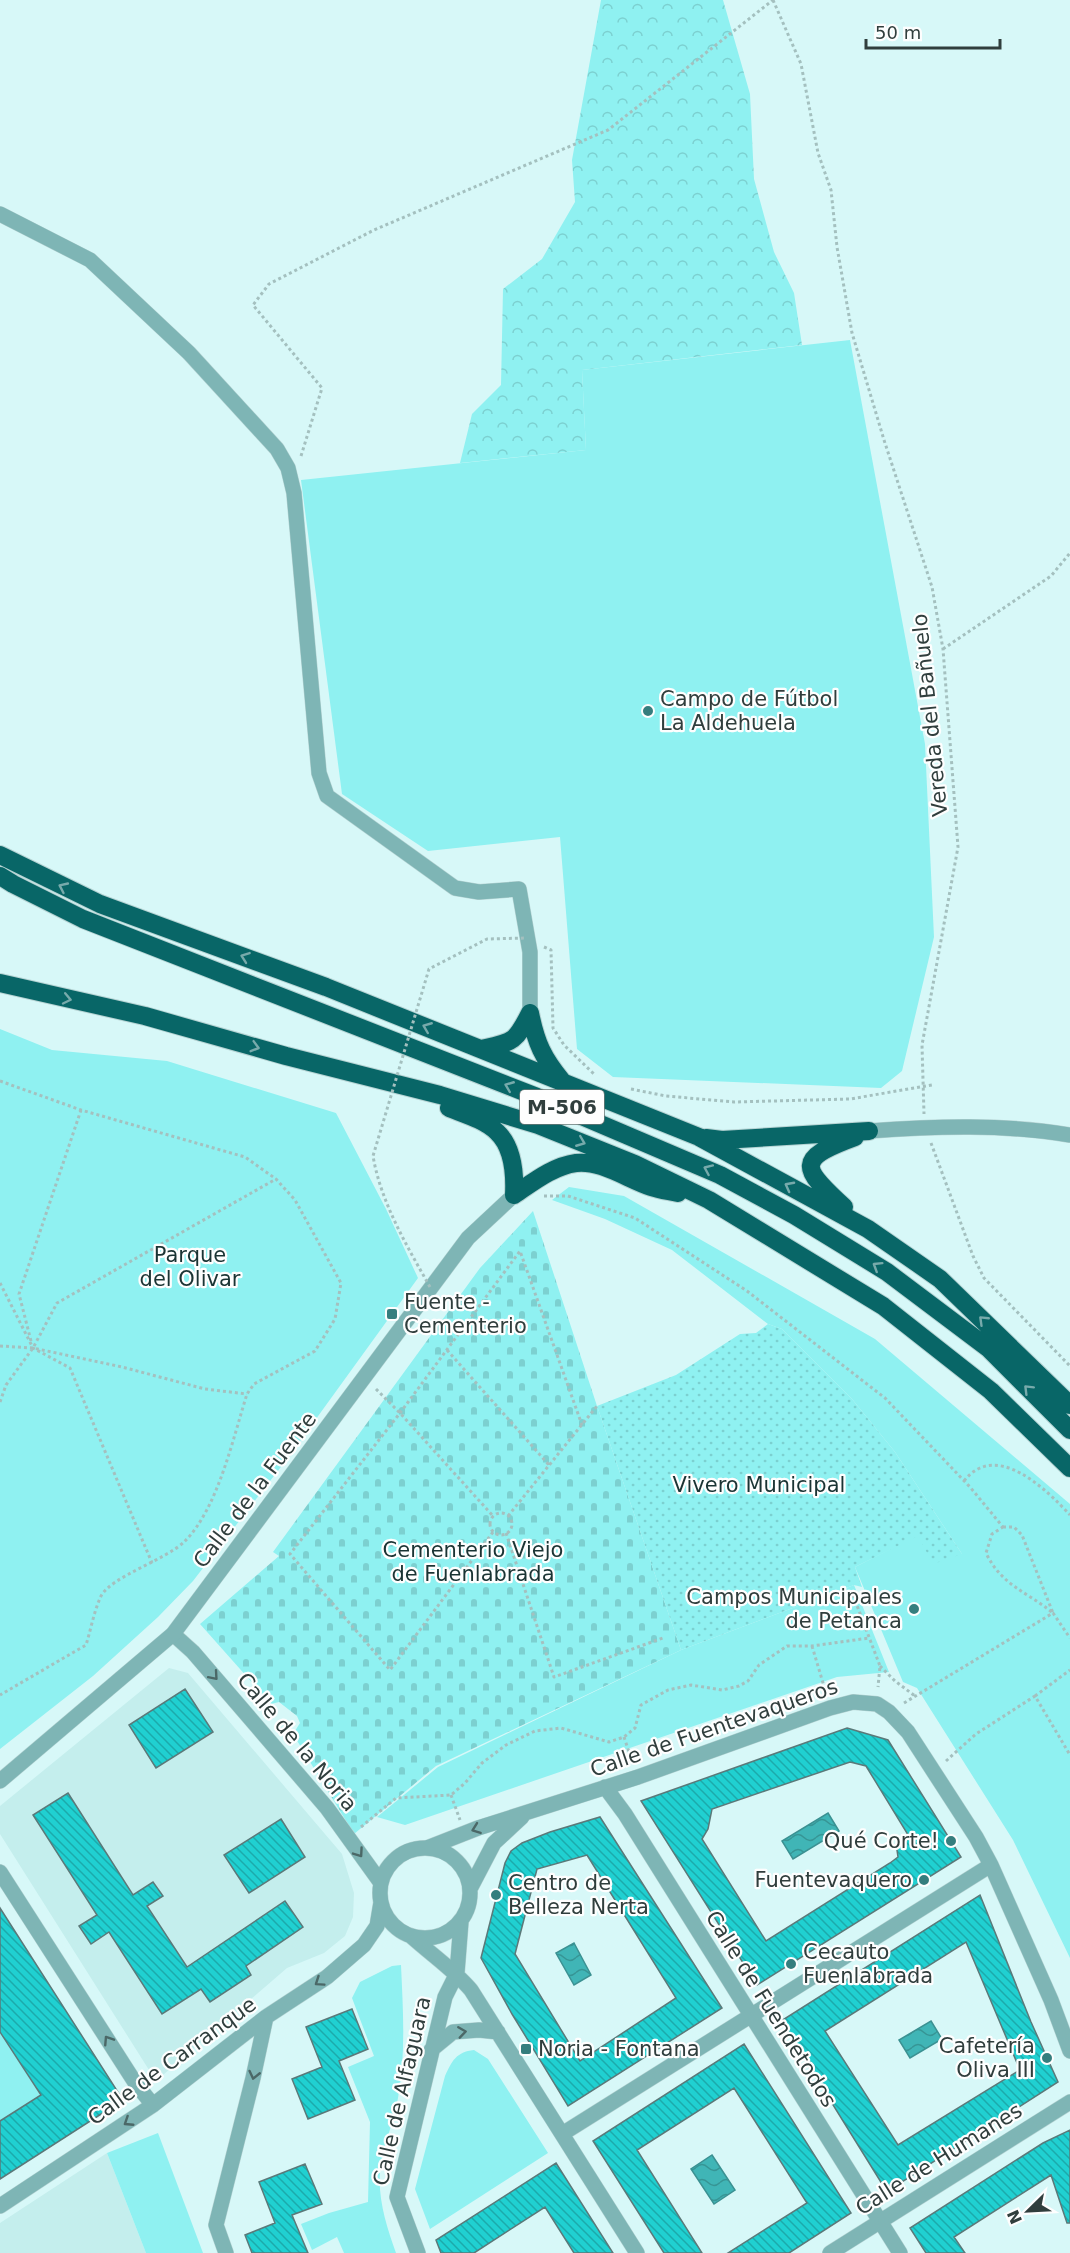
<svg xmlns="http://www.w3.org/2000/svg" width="1070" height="2253" viewBox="0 0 1070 2253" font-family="'DejaVu Sans',sans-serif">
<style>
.built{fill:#c4eeed}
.green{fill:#8ff1f1}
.forest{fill:url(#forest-crowns)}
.cemetery{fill:url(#cemetery-stones)}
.garden{fill:url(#garden-dots)}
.water{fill:url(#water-waves);stroke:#3b9192;stroke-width:1.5}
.building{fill:url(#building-back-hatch);stroke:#5b7979;stroke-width:1.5;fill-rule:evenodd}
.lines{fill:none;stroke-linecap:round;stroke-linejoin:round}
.minor-casing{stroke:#b6d3d3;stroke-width:16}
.tertiary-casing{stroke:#b6d3d3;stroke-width:16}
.motorway-casing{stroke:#b6d3d3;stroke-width:20}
.path{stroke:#a4c0bf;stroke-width:3;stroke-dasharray:3 3;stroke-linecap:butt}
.minor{stroke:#7eb5b5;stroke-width:15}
.tertiary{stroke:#7eb5b5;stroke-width:15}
.motorway{stroke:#086667;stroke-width:18}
.path-bridge{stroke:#a4c0bf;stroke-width:3;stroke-dasharray:3 3;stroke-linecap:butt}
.oneway{stroke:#77aaab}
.oneway2{stroke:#4b6867}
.poi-dot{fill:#357e7e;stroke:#fefefe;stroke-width:2}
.labels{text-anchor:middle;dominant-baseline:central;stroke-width:4.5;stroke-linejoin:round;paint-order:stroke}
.shield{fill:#fefefe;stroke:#6e7877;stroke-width:1.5}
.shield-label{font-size:20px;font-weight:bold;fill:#303e3d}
.poi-label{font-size:21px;fill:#303e3d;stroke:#fefefe;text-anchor:start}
.street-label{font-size:21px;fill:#303e3d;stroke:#fefefe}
.park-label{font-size:21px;fill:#1a3434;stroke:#fefefe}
</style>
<defs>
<pattern id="forest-crowns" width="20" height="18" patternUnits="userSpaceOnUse" patternTransform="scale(1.5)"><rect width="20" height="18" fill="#8ff1f1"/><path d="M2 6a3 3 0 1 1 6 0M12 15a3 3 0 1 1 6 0" fill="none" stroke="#7cd0d0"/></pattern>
<pattern id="cemetery-stones" width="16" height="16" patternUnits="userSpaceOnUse" patternTransform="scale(1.5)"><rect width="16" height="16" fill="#8ff1f1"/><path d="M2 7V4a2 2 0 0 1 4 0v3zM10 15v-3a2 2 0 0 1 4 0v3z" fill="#7cd0d0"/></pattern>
<pattern id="garden-dots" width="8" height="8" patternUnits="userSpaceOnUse" patternTransform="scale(1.5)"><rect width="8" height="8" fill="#8ff1f1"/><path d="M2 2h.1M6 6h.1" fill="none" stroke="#7cd0d0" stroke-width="1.8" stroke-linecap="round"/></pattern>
<pattern id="water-waves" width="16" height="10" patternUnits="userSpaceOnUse" patternTransform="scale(1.5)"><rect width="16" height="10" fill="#40b5b6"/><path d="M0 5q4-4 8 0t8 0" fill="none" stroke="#369595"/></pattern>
<pattern id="building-back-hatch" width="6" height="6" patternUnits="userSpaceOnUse" patternTransform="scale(1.5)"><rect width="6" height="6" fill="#20d0d1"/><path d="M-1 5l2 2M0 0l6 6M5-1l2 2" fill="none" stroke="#1caaab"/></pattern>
</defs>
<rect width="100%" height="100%" fill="#d7f8f8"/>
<path class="built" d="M169,1668L188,1673L342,1854L354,1893L353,1917L345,1936L324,1953L287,1968L156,2081L0,1834V1806Z
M107,2153L146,2253H0V2223Z"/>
<path class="green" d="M850,340L925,744L934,937L902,1071L881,1088L613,1077L577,1049L560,837L428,851L342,794L301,480L586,450L582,370Z
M0,1029L52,1050L167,1061L336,1113L386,1209L418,1278L287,1459L193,1581L158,1617L93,1676L0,1749Z
M569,1187L624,1196L875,1339L1070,1504V1958L1013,1840L917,1688L903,1682L855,1567L918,1535L962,1554L895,1452L852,1399L782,1329L768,1324L672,1250L605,1219L552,1200Z
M854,1585L889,1672L837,1677L405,1825L377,1817L438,1767L681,1650Z
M401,1965C403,2010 406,2054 398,2098C394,2120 385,2142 381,2164C376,2194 386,2225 396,2253H344L337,2237L312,2250L301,2224L329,2213L368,2202L370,2122L348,2067L374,2056L352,1998L360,1982L392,1966Z
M0,2032L41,2096L0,2122Z
M474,2050L488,2059L548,2153L430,2229L415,2189L445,2076C452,2061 456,2052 474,2050Z
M158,2133L203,2253H146L107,2153Z"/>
<path class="forest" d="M601,0H723L750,94L754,179L774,252L794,293L802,345L582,370L586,450L460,463L472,414L501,385L503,289L542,259L575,202L572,160Z"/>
<path class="cemetery" d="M533,1211L597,1406L681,1650L436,1766L354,1834L293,1734L300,1723L297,1716L279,1702L271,1704L200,1624L279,1556L273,1552L480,1268Z"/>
<path class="garden" d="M768,1324L782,1329L852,1399L895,1452L962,1554L933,1564L918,1536L855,1567L862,1587L854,1585L681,1650L597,1406L676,1375L740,1334L756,1333Z"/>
<path class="water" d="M828,1813L839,1831L793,1859L782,1841Z
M574,1943L591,1975L574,1985L556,1953Z
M931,2021L942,2039L910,2058L899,2040Z
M712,2155L735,2190L714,2204L691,2169Z"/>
<path class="building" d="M185,1689L213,1732L156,1768L129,1725Z
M847,1728L888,1740L961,1857L757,1985L641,1801ZM850,1762L866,1766L910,1838L899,1845L897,1850L898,1857L890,1863L766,1941L702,1839L708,1829L712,1809Z
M68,1793L133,1895L153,1882L163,1896L147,1906L187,1967L285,1901L303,1927L246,1966L251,1975L210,2002L201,1989L162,2014L109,1932L91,1944L79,1926L97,1915L33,1815Z
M600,1817L722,2008L568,2106L512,2014L481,1958L505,1863L511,1851L522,1843L550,1832ZM587,1855L676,1998L580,2061L515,1954L537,1869Z
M281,1819L305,1857L249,1893L224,1855Z
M980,1895L1031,2022L1058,2082L891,2189L884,2187L781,2021ZM966,1942L1020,2070L898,2145L825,2031Z
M0,1908L123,2100L0,2179V2121L41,2095L0,2032Z
M352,2009L368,2049L339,2061L355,2100L308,2119L292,2079L322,2067L306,2027Z
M744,2044L851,2213L789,2253H728L807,2203L734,2088L637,2150L702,2253H664L593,2141Z
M1070,2130V2223H1067L1051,2175L954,2237L965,2253H926L910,2228L1043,2143Z
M556,2163L613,2253H574L545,2207L474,2253H441L436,2240Z
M305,2164L322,2204L292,2215L308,2253H252L245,2235L275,2223L259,2182Z"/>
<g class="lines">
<defs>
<path id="minor" d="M0,214L90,260L189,353L277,449L288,468L294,493L319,773L327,796L455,888L479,892L519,889L530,952V1013
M869,1131C936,1126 1004,1124 1070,1135
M173,1634L193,1652L327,1808L381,1883
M605,1787L625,1814L900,2253
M380 1893a45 45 0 1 1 90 0a45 45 0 1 1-90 0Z
M427,1848L478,1828L638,1777L830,1708L853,1702L877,1704L889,1712L908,1732L976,1837L991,1865L1051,2000L1070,2051
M0,1872L136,2084L153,2105
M471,1887L494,1843L522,1817
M412,1937C432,1955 454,1970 471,1990L637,2253
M431,2050L453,2032L479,2030L498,2032
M562,2134L991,1865
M0,2206L153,2105L266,2017L327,1977L364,1945L377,1926L381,1902
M226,2253L216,2225L253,2078L266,2017
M418,2253L397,2197L445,1997L457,1973L461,1922
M830,2253L1070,2102"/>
<path id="tertiary" d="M0,1781L173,1634L468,1238L514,1195"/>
<path id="motorway" d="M0,855L100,904L326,987L699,1137L868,1229L940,1279L1070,1405
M0,876L13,884L83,919L537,1097L720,1175L794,1215L887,1272L988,1348L1070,1430
M0,983L145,1016L286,1056L440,1095L538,1125L635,1164L709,1200L883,1306L991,1391L1070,1468
M530,1013C536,1043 543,1058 562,1081
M481,1049C513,1042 515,1043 530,1013
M449,1108C464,1114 485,1120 497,1132C513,1147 515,1175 514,1195
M706,1138L722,1140L869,1131
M514,1195C532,1183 553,1166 576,1163C601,1160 627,1179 651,1187C660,1190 669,1191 678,1193
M844,1207C801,1168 795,1159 855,1137"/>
</defs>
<use href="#minor" class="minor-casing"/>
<use href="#tertiary" class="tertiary-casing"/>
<use href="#motorway" class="motorway-casing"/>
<path class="path" d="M773,0L801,64L818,153L831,190L837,247L852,333L884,440L932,587L943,649L958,847L922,1045L924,1114
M301,456L322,388L253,305L269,284L374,230L608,130L773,0
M943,649L1051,576L1070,553
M544,947L551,950L553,1028L564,1045L595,1075
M0,1081L81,1110L245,1157L276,1179L295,1200L341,1283L335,1319L315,1351L254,1384L247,1394C233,1438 218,1508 185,1541C166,1560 112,1576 101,1596C94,1611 91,1629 86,1645L0,1695
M631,1089L666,1096L734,1102L850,1099L932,1085
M931,1143L973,1256L984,1278L1070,1366
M544,1196H568L635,1218L747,1291L885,1398L970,1487L1003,1527
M0,1283L33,1348L70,1368L152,1563
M31,1341L19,1294L81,1110
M0,1346L33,1348L122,1367L205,1389L247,1394
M447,1350L549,1465
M376,1389L400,1413L493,1516
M0,1402L6,1385L33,1348L57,1303L276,1179
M964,1481C996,1440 1046,1489 1070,1515
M490 1524a11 11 0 1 1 22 0a11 11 0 1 1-22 0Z
M508,1516L597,1406
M1003,1527H1014L1022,1535L1053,1613C1026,1591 1002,1586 986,1553L992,1534Z
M493,1532L390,1670L290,1554L400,1413L520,1251L582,1425
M506,1533L554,1677L663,1638
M853,1595L880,1666L878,1687
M812,1646L826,1693
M880,1666L895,1681L915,1696
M1035,1696L1070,1670
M904,1703L1053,1613L1070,1638
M624,1737L633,1764
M946,1761L976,1734L1035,1696L1070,1755
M451,1795L460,1820
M361,1827L396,1798L451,1795L465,1783L482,1763L506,1745L535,1731L561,1728L609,1742L624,1737L635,1728L641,1705L668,1690L691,1685L722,1690L739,1686L748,1681L759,1665L787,1646H812L869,1638"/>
<use href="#minor" class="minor"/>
<use href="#tertiary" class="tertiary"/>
<use href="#motorway" class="motorway"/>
<path class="path-bridge" d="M430,1287C407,1246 381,1203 373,1156L429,969L487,939L526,938"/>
</g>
<defs><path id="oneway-chevron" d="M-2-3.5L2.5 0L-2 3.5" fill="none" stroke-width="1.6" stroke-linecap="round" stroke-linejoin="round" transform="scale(1.5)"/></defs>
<g class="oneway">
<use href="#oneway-chevron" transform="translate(63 887) rotate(-155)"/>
<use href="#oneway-chevron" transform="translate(245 957) rotate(-160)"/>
<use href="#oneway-chevron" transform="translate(67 999) rotate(12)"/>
<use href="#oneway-chevron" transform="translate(427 1027) rotate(-158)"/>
<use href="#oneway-chevron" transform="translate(255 1047) rotate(16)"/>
<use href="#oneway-chevron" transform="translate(509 1086) rotate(-158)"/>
<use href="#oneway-chevron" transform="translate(581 1142) rotate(22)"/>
<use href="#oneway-chevron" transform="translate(708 1169) rotate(-156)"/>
<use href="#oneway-chevron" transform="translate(789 1186) rotate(-152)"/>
<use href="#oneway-chevron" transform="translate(877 1266) rotate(-148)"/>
<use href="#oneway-chevron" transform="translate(983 1320) rotate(-136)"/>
<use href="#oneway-chevron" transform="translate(1028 1389) rotate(-135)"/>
</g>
<g class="oneway2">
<use href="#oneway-chevron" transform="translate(214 1676) rotate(49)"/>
<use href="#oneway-chevron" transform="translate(476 1829) rotate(160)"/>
<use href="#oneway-chevron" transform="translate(359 1853) rotate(55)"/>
<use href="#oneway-chevron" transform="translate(319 1982) rotate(146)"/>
<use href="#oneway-chevron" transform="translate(462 2032) rotate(-8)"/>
<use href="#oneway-chevron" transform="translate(108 2040) rotate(-123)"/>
<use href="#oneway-chevron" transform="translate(254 2075) rotate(103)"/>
<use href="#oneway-chevron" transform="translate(128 2122) rotate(147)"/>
</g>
<g class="poi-dot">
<circle cx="648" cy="711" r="6"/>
<rect x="386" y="1308" width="12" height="12" rx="3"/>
<circle cx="914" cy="1609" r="6"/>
<circle cx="951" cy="1841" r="6"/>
<circle cx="924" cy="1880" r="6"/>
<circle cx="496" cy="1895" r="6"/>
<circle cx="791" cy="1964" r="6"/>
<rect x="520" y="2043" width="12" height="12" rx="3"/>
<circle cx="1047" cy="2058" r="6"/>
</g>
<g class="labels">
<rect class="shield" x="520" y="1090" width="84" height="34" rx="4.5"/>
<g class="shield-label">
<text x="562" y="1107">M-506</text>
</g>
<g class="poi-label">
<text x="660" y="699">Campo de Fútbol<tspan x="660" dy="24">La Aldehuela</tspan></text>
<text x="404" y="1302">Fuente -<tspan x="404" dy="24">Cementerio</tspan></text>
<text x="902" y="1597" text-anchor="end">Campos Municipales<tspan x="902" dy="24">de Petanca</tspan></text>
<text x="939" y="1841" text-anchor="end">Qué Corte!</text>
<text x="912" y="1880" text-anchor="end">Fuentevaquero</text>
<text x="508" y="1883">Centro de<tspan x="508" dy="24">Belleza Nerta</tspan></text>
<text x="803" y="1952">Cecauto<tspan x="803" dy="24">Fuenlabrada</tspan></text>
<text x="1035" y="2046" text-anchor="end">Cafetería<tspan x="1035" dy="24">Oliva III</tspan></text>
<text x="538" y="2049">Noria - Fontana</text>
</g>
<g class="street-label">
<text transform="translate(930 715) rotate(-96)">Vereda del Bañuelo</text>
<text transform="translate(255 1490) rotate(-53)">Calle de la Fuente</text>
<text transform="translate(714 1728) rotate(-19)">Calle de Fuentevaqueros</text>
<text transform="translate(297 1742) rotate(50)">Calle de la Noria</text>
<text transform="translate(771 2009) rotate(58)">Calle de Fuendetodos</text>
<text transform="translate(172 2061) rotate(-36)">Calle de Carranque</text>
<text transform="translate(402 2091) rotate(-77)">Calle de Alfaguara</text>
<text transform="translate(939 2159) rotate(-32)">Calle de Humanes</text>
</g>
<g class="park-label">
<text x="190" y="1255">Parque<tspan x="190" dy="24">del Olivar</tspan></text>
<text x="759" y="1485">Vivero Municipal</text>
<text x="473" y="1550">Cementerio Viejo<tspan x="473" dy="24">de Fuenlabrada</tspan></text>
</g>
</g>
<g transform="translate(1028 2211) rotate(246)" stroke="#fefefe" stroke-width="4.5" paint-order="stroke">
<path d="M0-4.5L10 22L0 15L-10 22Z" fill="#303e3d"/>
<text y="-9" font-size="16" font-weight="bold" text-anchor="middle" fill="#303e3d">N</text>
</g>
<path d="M866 39v9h134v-9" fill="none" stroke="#303e3d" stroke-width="3"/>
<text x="875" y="39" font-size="18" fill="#303e3d" stroke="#fefefe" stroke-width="4.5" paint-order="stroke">50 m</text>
</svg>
